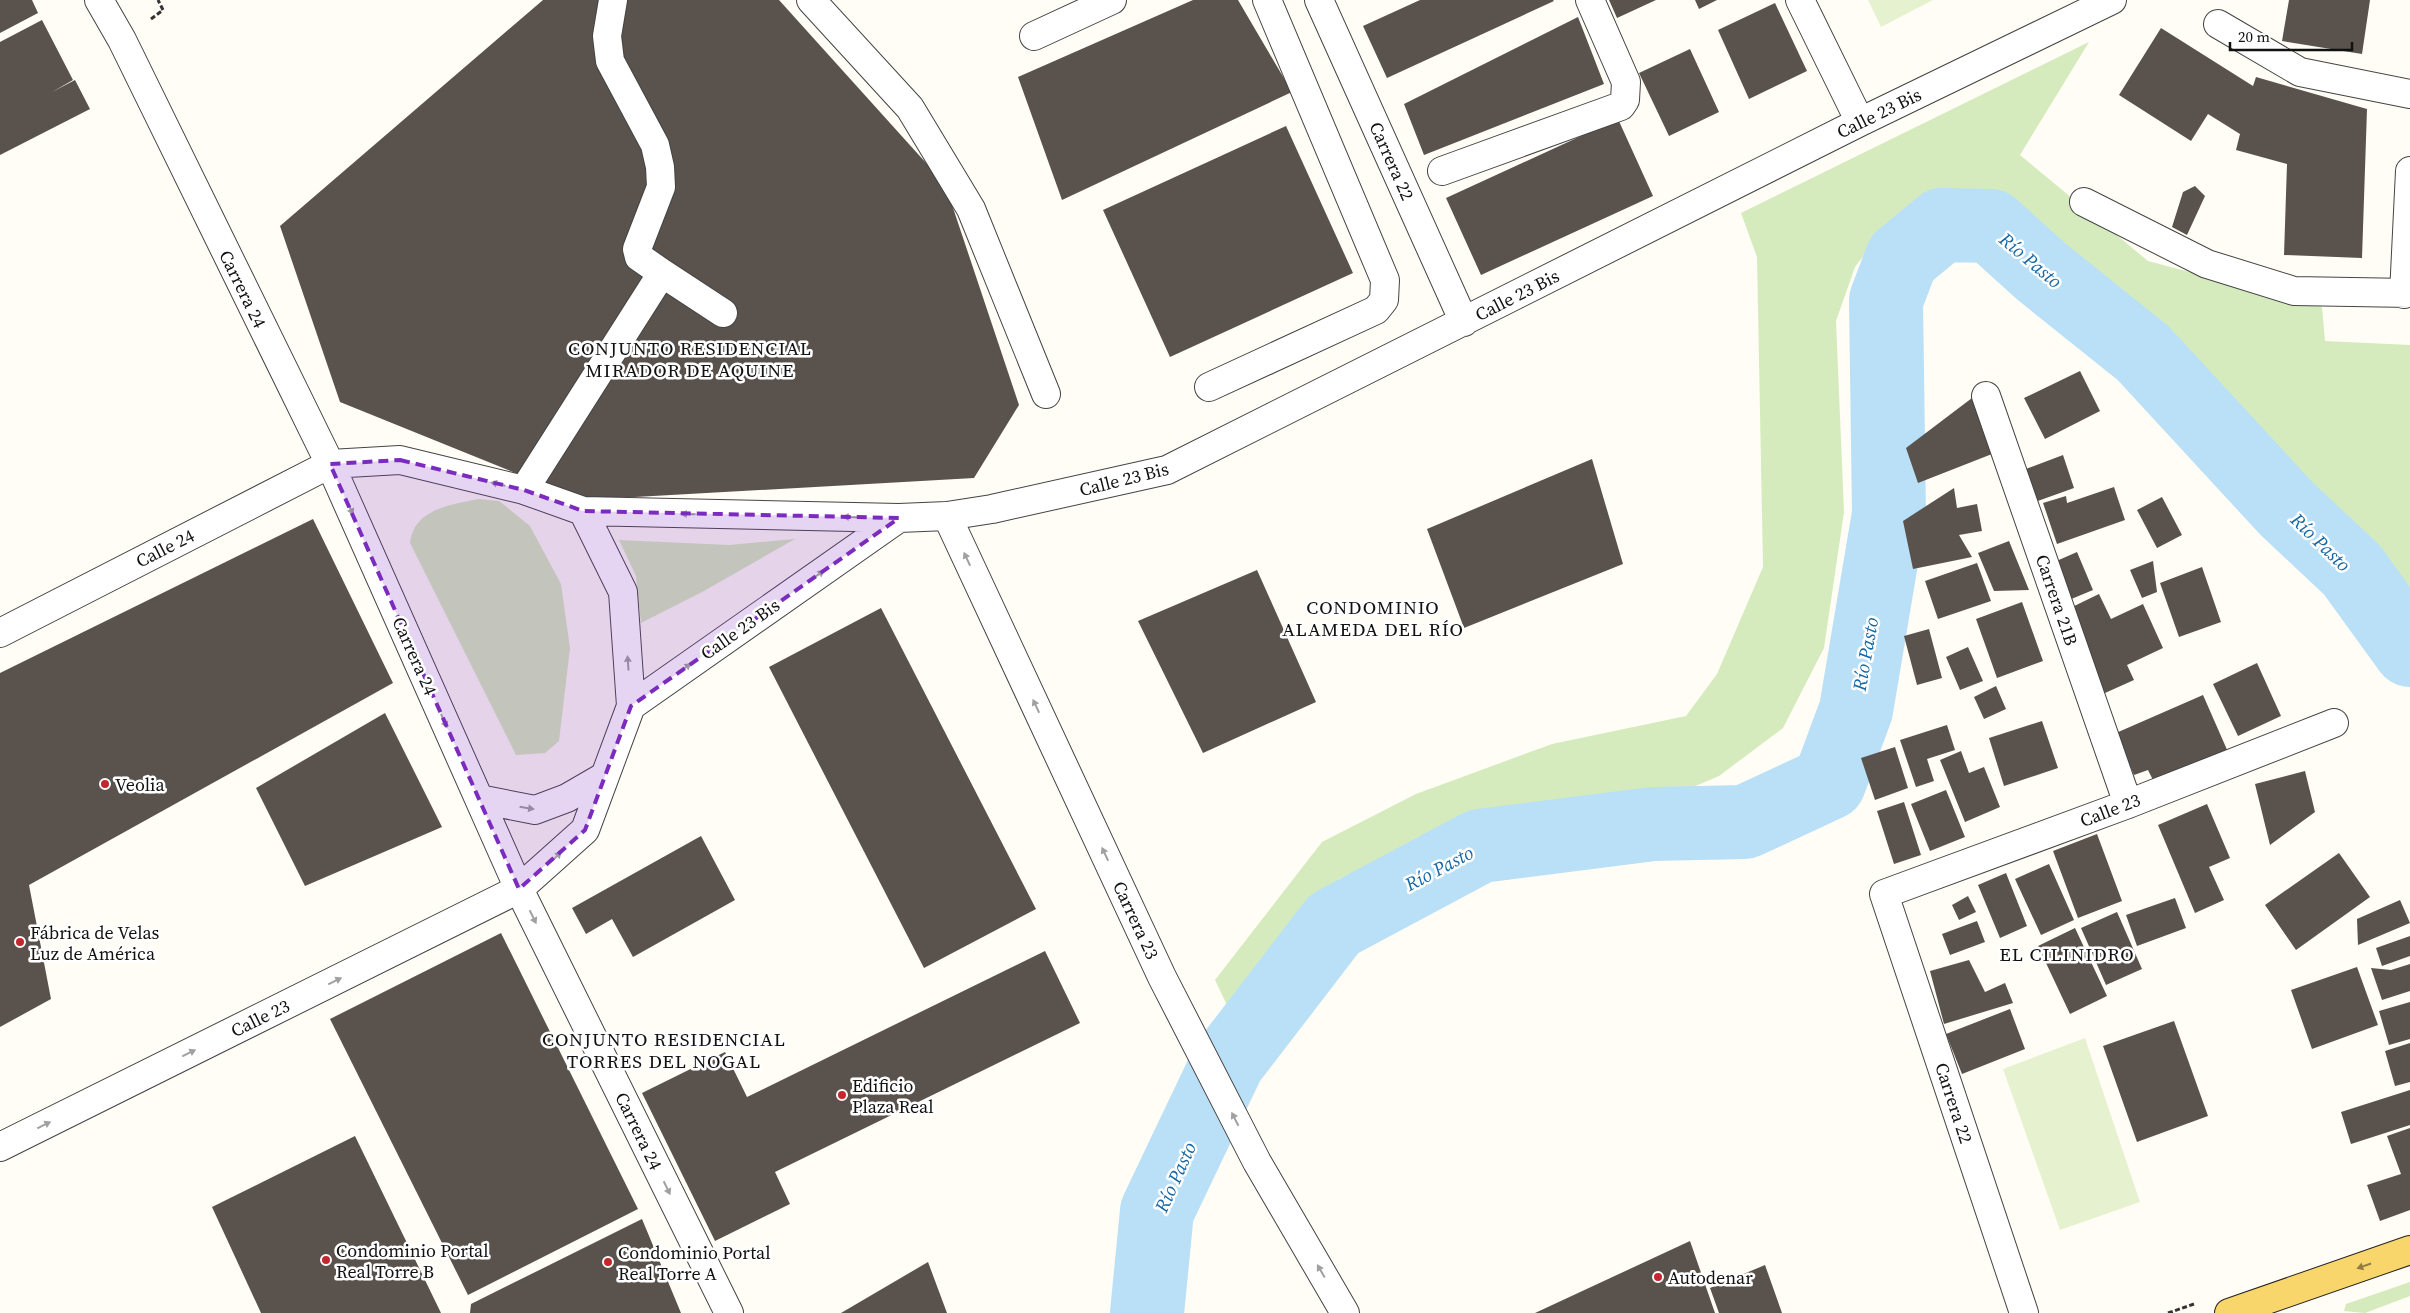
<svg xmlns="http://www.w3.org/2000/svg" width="2410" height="1313" viewBox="0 0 2410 1313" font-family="'Source Serif 4',serif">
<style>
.green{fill:#d5ebbd}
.pitch{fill:#e6f2cf}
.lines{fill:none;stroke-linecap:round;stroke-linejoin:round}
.river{stroke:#b9e0f7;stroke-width:74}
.building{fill:#5a524d}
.minor-casing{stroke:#444;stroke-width:30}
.major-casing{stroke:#222;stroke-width:30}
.path{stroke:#333;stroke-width:3;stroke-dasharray:5 2.5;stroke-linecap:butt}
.minor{stroke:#fff;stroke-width:28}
.major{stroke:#f9d66b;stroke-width:28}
.oneway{fill:#a0a0a0}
.oneway2{fill:#917d42}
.marked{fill:#7b2cbf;fill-opacity:0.2;stroke:#7b2cbf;stroke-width:4;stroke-dasharray:10 6;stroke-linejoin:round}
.poi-dot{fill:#c4262e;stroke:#fff;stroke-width:2}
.labels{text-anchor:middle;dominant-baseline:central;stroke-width:5;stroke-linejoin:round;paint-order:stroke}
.street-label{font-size:18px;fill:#111;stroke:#fff}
.poi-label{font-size:18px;fill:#111;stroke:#fff;text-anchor:start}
.water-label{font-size:19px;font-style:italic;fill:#1768a6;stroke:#fff}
.neighbourhood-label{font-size:19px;letter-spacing:1px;fill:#111;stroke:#fff}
</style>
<rect width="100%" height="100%" fill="#fffdf5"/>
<path class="green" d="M2089,42L2020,155L2148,261L2322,307L2325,341L2410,345V604L2320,518L2154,346L2023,237L1984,214L1934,197L1885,228L1855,267L1836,321L1844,512L1824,648L1783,728L1719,776L1665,799L1533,811L1401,852L1339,879L1237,1026L1215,980L1322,842L1416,794L1552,744L1686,716L1717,674L1763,567L1757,257L1741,213Z
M478,499L499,501L530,526L561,584L570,648L559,741L545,753L516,755L410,543C414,509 450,505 478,499Z
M795,539L704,591L641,623L636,576L619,540L729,545Z
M2410,1282V1296L2365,1313L2344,1311L2346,1304Z"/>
<path class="pitch" d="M1868,0H1933L1881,27Z
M2085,1038L2140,1202L2060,1230L2003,1069Z"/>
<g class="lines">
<path class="river" d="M1147,1313L1157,1211L1228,1062L1334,924L1480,846L1653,824L1745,822L1829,783L1856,710L1889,514L1886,300L1902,258L1942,225L1991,226L2042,272L2143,353L2286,508L2352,570L2410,650"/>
</g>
<path class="building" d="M0,0H32L38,13L0,33Z
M543,0H779L945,184L1019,405L974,478L582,500L340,402L280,226Z
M1193,0H1238L1292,92L1062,200L1018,77Z
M1420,0H1553L1554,1L1387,78L1363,26Z
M1609,0H1656L1617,18Z
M1695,0H1717L1699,9Z
M2289,0H2370L2362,54L2282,41Z
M1775,3L1807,71L1749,99L1718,30Z
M1578,17L1604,84L1424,155L1404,104Z
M42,20L73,80L52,92L75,80L90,109L0,155V42Z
M2161,28L2253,86L2256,77L2367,109L2362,258L2284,255L2287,164L2236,150L2240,134L2208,114L2191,141L2119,95Z
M1690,49L1719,112L1669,136L1639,73Z
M1618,119L1653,196L1481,275L1446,198Z
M1286,126L1353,273L1170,357L1103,210Z
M2195,186L2205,196L2187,235L2172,227L2183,192Z
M2080,371L2100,411L2045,439L2024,398Z
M1972,398L1992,454L1918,483L1906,448Z
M2063,455L2074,488L2035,502L2023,470Z
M1592,459L1623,564L1464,628L1427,529Z
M2114,487L2125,520L2057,544L2043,503L2066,496L2067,503Z
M1954,488L1957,508L1977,504L1982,531L1959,535L1972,557L1913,569L1903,521Z
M2162,497L2182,535L2157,548L2137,510Z
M313,519L393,683L29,885L51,999L0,1027V673Z
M2009,541L2029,590L1994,591L1978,553Z
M2077,552L2093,590L2069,600L2052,563Z
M2153,561L2157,592L2142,598L2130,570Z
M1977,563L1991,601L1938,619L1925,581Z
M2202,567L2221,622L2179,637L2160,583Z
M1257,570L1316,702L1203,753L1138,621Z
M2099,594L2111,619L2143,604L2163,648L2127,665L2134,680L2105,693L2066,610Z
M2022,602L2043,661L1997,678L1976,619Z
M881,608L1036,909L924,968L769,667Z
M1929,629L1942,678L1917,685L1904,636Z
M1968,647L1983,681L1960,690L1946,657Z
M2257,663L2281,716L2238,736L2213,684Z
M1996,686L2006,709L1984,719L1974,697Z
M2203,695L2228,752L2155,784L2148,770L2134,775L2116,733Z
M385,713L442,827L305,886L256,788Z
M2042,721L2058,768L2004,786L1989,738Z
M1947,725L1955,750L1927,759L1934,781L1916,787L1900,740Z
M1895,747L1908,788L1875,800L1861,758Z
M1961,751L1969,773L1984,767L2000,807L1965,822L1940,760Z
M2305,771L2315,812L2270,845L2255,784Z
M1946,790L1965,837L1930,851L1911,804Z
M1904,802L1921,855L1894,864L1877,811Z
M2207,804L2230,858L2209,867L2224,900L2195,913L2158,825Z
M2097,834L2122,901L2078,918L2053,851Z
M701,836L735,900L633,957L612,919L586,934L572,908Z
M2339,853L2370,897L2296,950L2265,905Z
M2049,864L2074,920L2041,935L2015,879Z
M2006,873L2027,926L2000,938L1978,885Z
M1968,896L1976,912L1959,920L1952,905Z
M2175,898L2186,928L2137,946L2126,915Z
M2400,900L2410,923L2358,945L2357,919Z
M2117,912L2142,969L2106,985L2081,928Z
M1977,921L1985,942L1950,955L1942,934Z
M2075,928L2107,996L2070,1014L2038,946Z
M501,933L638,1209L468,1295L330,1019Z
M2410,936V956L2382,966L2376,948Z
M1045,951L1080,1023L775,1172L790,1204L715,1241L642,1093L725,1052L747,1097Z
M1969,960L1985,992L2005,983L2013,1003L1944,1024L1930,971Z
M2410,964V991L2382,1000L2371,968L2391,970Z
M2357,967L2378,1025L2312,1049L2291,990Z
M2410,1002V1039L2389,1045L2379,1011Z
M2010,1009L2025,1049L1962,1074L1946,1034Z
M2174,1021L2208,1116L2137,1142L2103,1046Z
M2410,1043V1082L2395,1086L2385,1051Z
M2410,1090V1125L2351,1144L2341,1112Z
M2410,1128V1210L2380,1221L2367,1185L2401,1174L2387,1136Z
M355,1136L441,1313H261L212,1207Z
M642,1219L681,1313H470L471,1304Z
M1690,1241L1715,1313H1535Z
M928,1262L947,1313H841Z
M1765,1265L1782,1313H1719L1710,1288Z"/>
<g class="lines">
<defs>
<path id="minor" d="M99,0L122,40L330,464L519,889L729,1313
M613,0L607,36L610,61L655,145L660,167L661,187L637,249L639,257L662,273
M811,0L910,108L971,209L1046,394
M1319,0L1464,322
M1800,0L1860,122
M2218,24L2300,72L2410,94
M1034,36L1112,0
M1442,171L1621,106L1625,100L1626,82L1590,0
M2084,202L2207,264L2294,291L2410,293
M2404,294L2410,171
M1209,387L1376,310L1384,300L1385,280L1267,0
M1986,396L2128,804
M524,490L662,273L723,313
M583,511L899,518L947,516L992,509L1167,470L1860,122L2112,0
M947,516L1162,977L1257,1162L1345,1313
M0,633L330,464L400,460L524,490L583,511L623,592L631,706L585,830L519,889L0,1147
M631,706L899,518
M479,799L535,810L567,798L605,776
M2024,1313L1884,894L2128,804L2334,723"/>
<path id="major" d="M2229,1313L2410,1250"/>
</defs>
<use href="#minor" class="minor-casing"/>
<use href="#major" class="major-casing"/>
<path class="path" d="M151,19L163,10L158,0
M2168,1313L2194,1304"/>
<use href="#minor" class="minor"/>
<use href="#major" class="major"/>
</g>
<defs><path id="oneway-solid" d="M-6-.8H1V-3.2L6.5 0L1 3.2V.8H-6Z" transform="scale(1.25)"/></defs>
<g class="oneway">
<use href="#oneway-solid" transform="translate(498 484) rotate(-167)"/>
<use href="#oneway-solid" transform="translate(350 508) rotate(66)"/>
<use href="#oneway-solid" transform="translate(688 514) rotate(-179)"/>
<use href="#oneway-solid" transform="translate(850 517) rotate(-179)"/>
<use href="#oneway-solid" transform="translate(967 559) rotate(-115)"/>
<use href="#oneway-solid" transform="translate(818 575) rotate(-35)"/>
<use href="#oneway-solid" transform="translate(628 663) rotate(-94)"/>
<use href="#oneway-solid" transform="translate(685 668) rotate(-35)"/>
<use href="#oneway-solid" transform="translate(1036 706) rotate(-115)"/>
<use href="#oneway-solid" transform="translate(444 721) rotate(66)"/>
<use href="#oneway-solid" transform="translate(527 808) rotate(9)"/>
<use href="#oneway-solid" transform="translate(1105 854) rotate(-115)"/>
<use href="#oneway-solid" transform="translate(556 857) rotate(-42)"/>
<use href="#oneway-solid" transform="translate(533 917) rotate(64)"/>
<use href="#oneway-solid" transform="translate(335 981) rotate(-26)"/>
<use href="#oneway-solid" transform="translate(189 1053) rotate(-26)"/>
<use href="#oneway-solid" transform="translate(1235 1119) rotate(-117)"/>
<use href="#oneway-solid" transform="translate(44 1125) rotate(-26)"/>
<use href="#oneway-solid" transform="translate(667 1188) rotate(64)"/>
<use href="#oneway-solid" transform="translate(1321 1271) rotate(-120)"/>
</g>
<use class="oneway2" href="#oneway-solid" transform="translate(2364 1266) rotate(161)"/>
<path class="marked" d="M400,460L524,490L583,511L899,518L631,706L585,830L519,889L330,464Z"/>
<g class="poi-dot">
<circle cx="105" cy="784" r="5"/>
<circle cx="20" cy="942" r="5"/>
<circle cx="842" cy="1095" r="5"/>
<circle cx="326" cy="1260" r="5"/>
<circle cx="608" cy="1262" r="5"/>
<circle cx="1658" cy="1277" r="5"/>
</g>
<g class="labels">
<g class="street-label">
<text transform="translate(1879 113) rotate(-26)">Calle 23 Bis</text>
<text transform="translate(1392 161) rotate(66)">Carrera 22</text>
<text transform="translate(243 289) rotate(64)">Carrera 24</text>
<text transform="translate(1517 295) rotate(-27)">Calle 23 Bis</text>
<text transform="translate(1124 479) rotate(-14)">Calle 23 Bis</text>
<text transform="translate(165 548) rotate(-27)">Calle 24</text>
<text transform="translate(2057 600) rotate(71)">Carrera 21B</text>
<text transform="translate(740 629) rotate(-35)">Calle 23 Bis</text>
<text transform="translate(415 656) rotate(66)">Carrera 24</text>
<text transform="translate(2110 810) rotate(-21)">Calle 23</text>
<text transform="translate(1136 920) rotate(65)">Carrera 23</text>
<text transform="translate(260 1018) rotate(-26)">Calle 23</text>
<text transform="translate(1954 1103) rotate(72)">Carrera 22</text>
<text transform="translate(639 1131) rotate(64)">Carrera 24</text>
</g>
<g class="poi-label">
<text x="115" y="784">Veolia</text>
<text x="30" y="932">Fábrica de Velas<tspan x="30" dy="21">Luz de América</tspan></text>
<text x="852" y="1085">Edificio<tspan x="852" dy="21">Plaza Real</tspan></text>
<text x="336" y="1250">Condominio Portal<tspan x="336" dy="21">Real Torre B</tspan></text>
<text x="618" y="1252">Condominio Portal<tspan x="618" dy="21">Real Torre A</tspan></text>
<text x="1668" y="1277">Autodenar</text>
</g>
<g class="water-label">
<text transform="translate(2031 260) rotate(40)">Río Pasto</text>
<text transform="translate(2321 542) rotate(44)">Río Pasto</text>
<text transform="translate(1865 654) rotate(-80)">Río Pasto</text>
<text transform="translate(1439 868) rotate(-28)">Río Pasto</text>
<text transform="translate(1175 1177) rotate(-66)">Río Pasto</text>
</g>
<g class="neighbourhood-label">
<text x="690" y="348">CONJUNTO RESIDENCIAL<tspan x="690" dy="22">MIRADOR DE AQUINE</tspan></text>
<text x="1373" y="607">CONDOMINIO<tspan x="1373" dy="22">ALAMEDA DEL RÍO</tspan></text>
<text x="2067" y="954">EL CILINIDRO</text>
<text x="664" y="1039">CONJUNTO RESIDENCIAL<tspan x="664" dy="22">TORRES DEL NOGAL</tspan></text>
</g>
</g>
<path d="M2230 42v8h122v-8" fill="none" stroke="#111111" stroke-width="2.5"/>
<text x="2238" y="42" font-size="15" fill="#111111" stroke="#ffffff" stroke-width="4" paint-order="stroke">20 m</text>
</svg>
